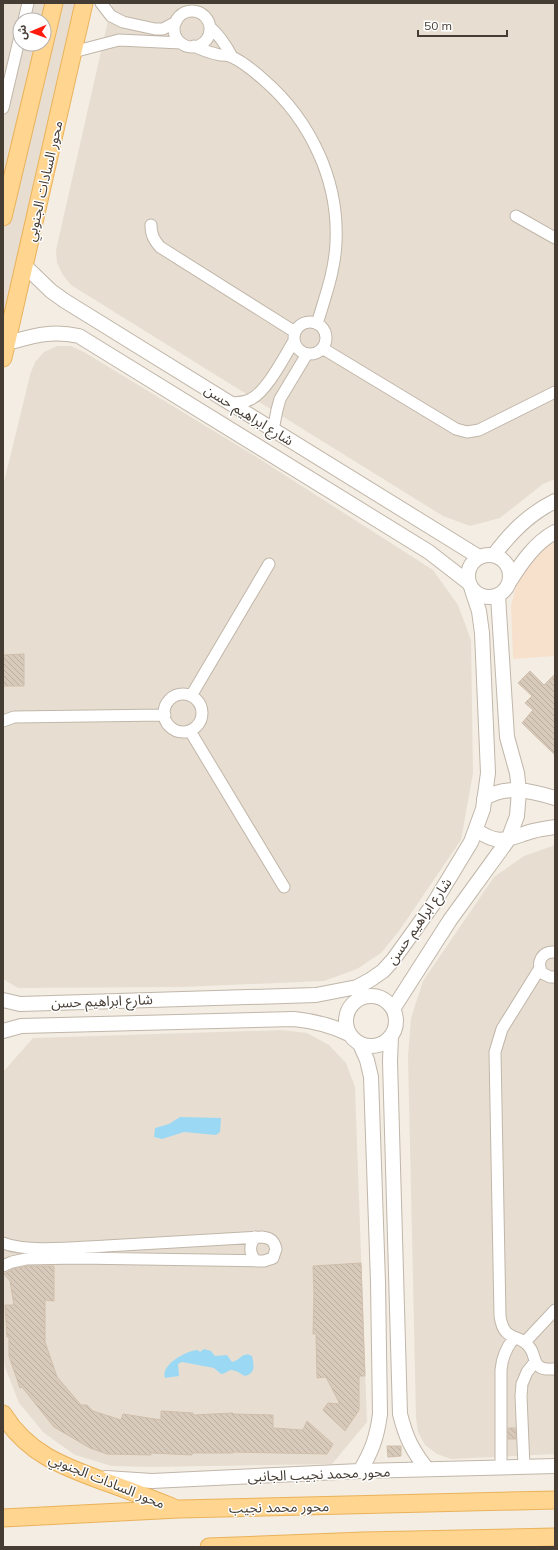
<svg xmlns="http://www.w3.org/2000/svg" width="558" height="1550" viewBox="0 0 558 1550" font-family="Mulish,'Noto Sans Arabic',sans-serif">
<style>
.residential{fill:#e7ded1;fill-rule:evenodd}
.commercial{fill:#f7e1cd}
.water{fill:#9bd8f4}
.building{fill:url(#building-back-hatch);stroke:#d0beab}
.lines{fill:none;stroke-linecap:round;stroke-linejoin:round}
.minor-casing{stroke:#c1b6a9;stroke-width:13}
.tertiary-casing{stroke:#c1b6a9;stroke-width:16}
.primary-casing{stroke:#eab25a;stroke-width:19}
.minor{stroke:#fff;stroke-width:11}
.tertiary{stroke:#fff;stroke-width:14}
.primary{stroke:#ffd590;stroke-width:17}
.labels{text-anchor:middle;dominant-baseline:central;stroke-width:3;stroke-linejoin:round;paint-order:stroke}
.street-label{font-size:14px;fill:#453c33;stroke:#fff}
</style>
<defs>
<pattern id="building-back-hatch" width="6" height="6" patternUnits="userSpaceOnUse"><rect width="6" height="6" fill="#d8cabb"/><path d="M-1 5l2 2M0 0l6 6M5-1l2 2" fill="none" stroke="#bbaea1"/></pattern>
</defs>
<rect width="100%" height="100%" fill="#f3ede3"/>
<path class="residential" d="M3,3H75L3,322ZM20,20H44V44H20Z
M112,3H555V479L543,484L500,518L470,526L443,516L71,285L63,275L57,263L56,250Z
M57,346H71L84,352L255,456L433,570L458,605L471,640L473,773L461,840L399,931L381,953L357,969L324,981L182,987L18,988L3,979V486L30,375L35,362L44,352Z
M555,845V1454L451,1459L437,1454L425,1445L418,1432L416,1417L408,1056L411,1018L423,981L494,877L524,856Z
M282,1030L307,1033L329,1045L346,1063L355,1087L367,1422L332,1464L151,1467L112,1466L75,1455L44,1433L19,1403L5,1367L3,1353V1072L33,1038Z"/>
<path class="commercial" d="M555,542V656L513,659L511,606L518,578L536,553Z"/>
<path class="water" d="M180,1117L221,1118L220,1132L216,1135L184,1132L162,1139L154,1137L155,1128L169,1124Z
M204,1349L211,1351L215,1356L227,1355L232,1362C240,1361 242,1351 252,1356C254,1365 256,1373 245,1376C241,1374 236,1370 231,1370C227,1371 225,1374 221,1374L214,1368L182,1362L178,1364L179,1376L165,1378C160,1365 187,1350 198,1350L200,1352Z"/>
<path class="building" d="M24,654V686H3V655Z
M530,671L544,685L555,674V755L522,723L533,710L525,703L532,696L518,683Z
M361,1263L365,1376H359V1410L345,1431L323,1410L328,1403L340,1404L326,1377L317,1378L316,1334H313L314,1294L313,1266Z
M27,1266H54V1301L45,1300V1342L57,1377L81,1405H87L93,1411L121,1420L123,1414L161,1420V1411L193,1413V1415L233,1413V1414L273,1415V1428L303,1430L307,1421L333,1444L327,1454L233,1452V1453H192V1455L151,1453V1455L107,1454L90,1448L54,1427L22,1387L20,1388L9,1356V1337H7L5,1305H14L10,1281L4,1274L14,1269Z
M508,1428H515L516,1439H508Z
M387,1446H401V1456L388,1457Z"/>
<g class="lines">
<defs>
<path id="minor" d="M101,3L111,16L123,22L155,29H163L176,22
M174 29a18 18 0 1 1 36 0a18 18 0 1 1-36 0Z
M24,20L28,3
M210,27C220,36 226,45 232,57
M194,46C202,50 211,53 220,55C224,55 228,55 232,57C243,62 255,72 264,80C310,120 339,180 336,242C335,271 325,297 317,324
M73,52L119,40L181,43
M3,108L20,36
M516,216L555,238
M151,225C151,235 154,240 160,247L295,332
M294 338a16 16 0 1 1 32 0a16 16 0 1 1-32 0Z
M322,348L456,429L467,432L479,430L555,392
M229,403C237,403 244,403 251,399C267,391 284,357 294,341
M273,430L277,410L280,399L307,354
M164 713a19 19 0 1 1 38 0a19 19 0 1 1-38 0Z
M191,696L269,564
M3,721L14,717L165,715
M190,731L284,887
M555,952C542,951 536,962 542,973L550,977H555
M540,968L502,1029L495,1052L500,1316C504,1344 520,1332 530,1348C535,1354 533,1363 540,1367C544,1370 550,1369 555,1369
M357,987L360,999
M255,1237C249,1246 249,1253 256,1261
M3,1243C28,1253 78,1247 106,1246C158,1243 210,1240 262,1237C270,1238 274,1240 276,1249L273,1258L264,1261L77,1258L26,1259L12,1262L3,1266
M525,1342L555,1310
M501,1467V1370C502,1357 506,1348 514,1338
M524,1467L521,1396L522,1384L527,1372L535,1362"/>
<path id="tertiary" d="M24,265L51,291L65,301L479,557
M7,343C34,336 50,330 79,336L429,552L469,583
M468 576a21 21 0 1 1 42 0a21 21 0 1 1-42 0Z
M494,555C511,532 529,514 555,501
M510,581C522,562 535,543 555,532
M484,799C505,784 532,791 555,798
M476,830C501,847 508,838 533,831C540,829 548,828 555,827
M346 1021a25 25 0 1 1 50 0a25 25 0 1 1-50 0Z
M3,1000L20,1004L316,995L357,987L370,980L383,971L393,960L434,903L471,842L483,809L488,773L482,633L479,611L472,590
M393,1009L450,920L508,840L517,816L519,791L517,773L507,737L498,596
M3,1031L21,1026L294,1019C314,1021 331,1025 349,1034
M391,1037L390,1061L400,1414C406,1438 412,1450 427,1469
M360,1471C372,1451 377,1437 380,1414L378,1282L371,1077L367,1060L360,1044
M106,1478L152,1481L360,1471L555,1466"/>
<path id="primary" d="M3,217L54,3
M3,358L84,3
M3,1414C27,1453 62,1466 103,1481C126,1489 149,1498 172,1507
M3,1518L179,1509L555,1500
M209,1547L363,1541L555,1537"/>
</defs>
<use href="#minor" class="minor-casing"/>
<use href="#tertiary" class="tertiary-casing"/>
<use href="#primary" class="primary-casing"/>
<use href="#minor" class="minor"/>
<use href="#tertiary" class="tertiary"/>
<use href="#primary" class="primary"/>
</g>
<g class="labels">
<g class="street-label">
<text transform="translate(44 181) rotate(-77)">محور السادات الجنوبي</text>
<text transform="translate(249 415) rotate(32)">شارع ابراهيم حسن</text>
<text transform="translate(419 921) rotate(-55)">شارع ابراهيم حسن</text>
<text transform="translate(102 1001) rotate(-2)">شارع ابراهيم حسن</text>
<text transform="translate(319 1474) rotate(-2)">محور محمد نجيب الجانبى</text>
<text transform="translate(107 1481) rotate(22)">محور السادات الجنوبي</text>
<text transform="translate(279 1507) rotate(-1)">محور محمد نجيب</text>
</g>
</g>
<rect width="558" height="1550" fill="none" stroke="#453c33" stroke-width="8"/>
<g transform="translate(32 32) rotate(268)"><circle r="19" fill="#ffffff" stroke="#b5b1ad"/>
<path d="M0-3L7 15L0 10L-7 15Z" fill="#ff1c0e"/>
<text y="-6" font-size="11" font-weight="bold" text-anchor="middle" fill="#453c33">ش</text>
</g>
<path d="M418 30v6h89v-6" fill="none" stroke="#453c33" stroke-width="2"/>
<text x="424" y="30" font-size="12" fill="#453c33" stroke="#ffffff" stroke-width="3" paint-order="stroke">50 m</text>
</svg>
